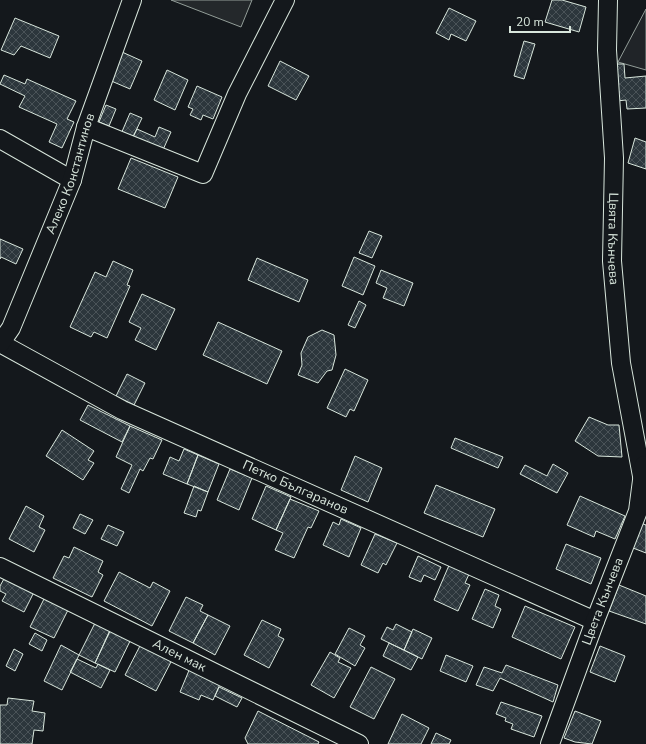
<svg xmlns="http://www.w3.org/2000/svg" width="646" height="744" viewBox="0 0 646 744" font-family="'Nunito Sans',sans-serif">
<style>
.grass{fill:#202428;stroke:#939e99}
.parking{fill:#24282b;stroke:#939e99}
.building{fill:url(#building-cross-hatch);stroke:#d8e6dc}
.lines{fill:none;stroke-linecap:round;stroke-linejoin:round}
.street-casing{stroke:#d8e6dc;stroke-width:20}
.street{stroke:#14181c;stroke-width:18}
.labels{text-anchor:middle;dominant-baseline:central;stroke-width:3;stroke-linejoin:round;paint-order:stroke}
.street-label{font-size:13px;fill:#d8e6dc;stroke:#14181c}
</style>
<defs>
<pattern id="building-cross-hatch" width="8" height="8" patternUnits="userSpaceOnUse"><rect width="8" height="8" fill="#2c363c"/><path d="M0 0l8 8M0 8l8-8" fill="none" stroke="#4a5358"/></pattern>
</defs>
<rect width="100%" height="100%" fill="#14181c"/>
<path class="grass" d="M646,9V70L618,62Z"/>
<path class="parking" d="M171,0H252L241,27Z"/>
<path class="building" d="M552,0H562L586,7L579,32L545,22Z
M449,8L476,21L466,41L451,34L449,40L436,33Z
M15,18L59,36L50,58L21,46L14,55L1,50Z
M524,41L535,44L524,79L514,76Z
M122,52L142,61L130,89L109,80Z
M280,61L309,76L296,100L268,86Z
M614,64H624L625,78L646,76V108L627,109L626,100L617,101Z
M167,70L188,80L175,110L154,100Z
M4,75L25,84L27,79L76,101L67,119L74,122L62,148L49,142L57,124L19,107L25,96L0,84Z
M197,86L222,97L213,119L203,115L201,120L190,115L193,109L188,107Z
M106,105L116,109L109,126L99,122Z
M130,113L142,118L132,139L121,134Z
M159,127L171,132L162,152L132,139L137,129L155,137Z
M635,138L646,142V169L628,163Z
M131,158L178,177L165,208L118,189Z
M369,231L382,236L372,258L359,253Z
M0,239L23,249L16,264L1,257L0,259Z
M354,257L375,266L363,295L342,286Z
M257,258L308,280L299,302L248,280Z
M113,261L133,270L127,285L130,286L107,338L94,332L91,337L70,327L95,272L106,277Z
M381,270L413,283L404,306L383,298L387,288L376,283Z
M142,294L175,309L156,350L135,340L141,328L129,322Z
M359,301L366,305L355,328L348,325Z
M218,322L282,351L267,384L203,355Z
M322,330L334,335L336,355L332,370L327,371L318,383L298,375L302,365L301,353L308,337Z
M345,369L368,380L354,411L350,409L346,417L327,408Z
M127,374L145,383L134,405L116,396Z
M88,405L130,426L122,442L80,420Z
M589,417L608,425H619L622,457L598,456L575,441Z
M130,426L162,440L153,459L150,458L143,471L140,469L129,493L121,489L132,465L116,457Z
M62,430L94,451L88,460L94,463L83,480L46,456Z
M455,438L503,457L498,468L451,448Z
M184,449L198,455L187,484L163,474L170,457L179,461Z
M198,455L219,464L208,492L187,484Z
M355,456L382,468L368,502L341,490Z
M553,464L568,473L557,493L520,474L525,465L547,476Z
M230,469L252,478L239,510L217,500Z
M436,485L495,509L483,537L424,513Z
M194,486L208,492L201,511L198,510L196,517L184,513Z
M266,486L291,497L276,530L252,519Z
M580,496L625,516L615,539L596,531L594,537L567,525Z
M290,499L319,511L311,528L308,527L294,558L275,550L283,533L276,530Z
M26,506L44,516L39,527L45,530L34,552L9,539Z
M80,514L93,520L85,534L73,528Z
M341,519L361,528L349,557L323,545L333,522L339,525Z
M641,523L646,525V553L633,548Z
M108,525L124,532L117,546L101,539Z
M375,534L397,543L386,565L383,563L378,573L361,565Z
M566,544L601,558L591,584L556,569Z
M74,547L103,561L98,572L103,575L92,597L53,578L64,556L69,558Z
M418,556L441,567L435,580L424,575L421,582L409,577Z
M450,563L470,572L465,583L470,585L458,611L434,600Z
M119,572L150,588L153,582L170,591L152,626L104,601Z
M5,577L34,592L24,612L2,601L6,594L0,591V586Z
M619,585L646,596V624L609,611Z
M485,589L499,595L495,606L501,609L493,628L472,619Z
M45,597L69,608L54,638L30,627Z
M186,597L203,605L200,611L208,615L193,643L169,631Z
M525,606L575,627L561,659L512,637Z
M208,615L230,626L215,655L193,643Z
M262,620L281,629L278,636L284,639L269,668L244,655Z
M95,623L110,630L95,663L79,655Z
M396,624L412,632L404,650L381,639L387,627L393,630Z
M112,627L132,637L115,672L95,663Z
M349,628L365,636L360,645L365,648L355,666L335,654Z
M413,629L432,638L422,659L404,650Z
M35,633L47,640L42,651L29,644Z
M142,642L173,658L156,691L125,675Z
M389,643L418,657L411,670L383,656Z
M61,645L79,655L62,690L44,681Z
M600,646L625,656L615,682L590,672Z
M14,649L23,654L15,671L6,666Z
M330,652L340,658L338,662L351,668L334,698L311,685Z
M446,655L473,666L466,682L440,671Z
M77,659L96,668L98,664L110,670L101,688L70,672Z
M506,665L558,685L553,702L500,678L493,691L476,685L484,667L502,673Z
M371,667L395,679L374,719L350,707Z
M190,668L221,682L213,700L201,695L199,700L180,692Z
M219,687L242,698L237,707L215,696Z
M8,698L34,701L32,711L45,713L43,731L34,730L32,744H0V705H7Z
M501,702L542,716L534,737L511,729L513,724L505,721L506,718L496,714Z
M258,711L319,742L318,744H248L245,738Z
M575,711L601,721L592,744L575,742L564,738Z
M402,714L429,728L421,744H388Z
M436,733L451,740L449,744H431Z"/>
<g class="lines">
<defs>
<g id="street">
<path id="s1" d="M608,0L607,50L614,158L612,261L621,363L642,476"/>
<path d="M86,127L203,174L237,94L285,0"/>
<path d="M0,139L72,180"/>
<path id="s2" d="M0,343L122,410L595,621"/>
<path id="s3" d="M0,344L11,328L72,180L86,127L132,0"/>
<path id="s4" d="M0,567L359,744"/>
<path id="s5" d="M550,744L595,621L638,511L644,465"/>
</g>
</defs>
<use href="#street" class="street-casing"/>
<use href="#street" class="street"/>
</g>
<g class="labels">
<g class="street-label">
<text stroke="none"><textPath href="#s3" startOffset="185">Алеко Константинов</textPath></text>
<text stroke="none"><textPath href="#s1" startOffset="239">Цвята Кънчева</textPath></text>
<text stroke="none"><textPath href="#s2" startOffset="329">Петко Българанов</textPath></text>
<text stroke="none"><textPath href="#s5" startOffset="152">Цвета Кънчева</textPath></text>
<text stroke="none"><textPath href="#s4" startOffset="200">Ален мак</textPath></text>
</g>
</g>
<path d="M510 26v6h60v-6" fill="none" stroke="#d8e6dc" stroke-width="2"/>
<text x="516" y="26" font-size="12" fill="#d8e6dc" stroke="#14181c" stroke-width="3" paint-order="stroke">20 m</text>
</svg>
